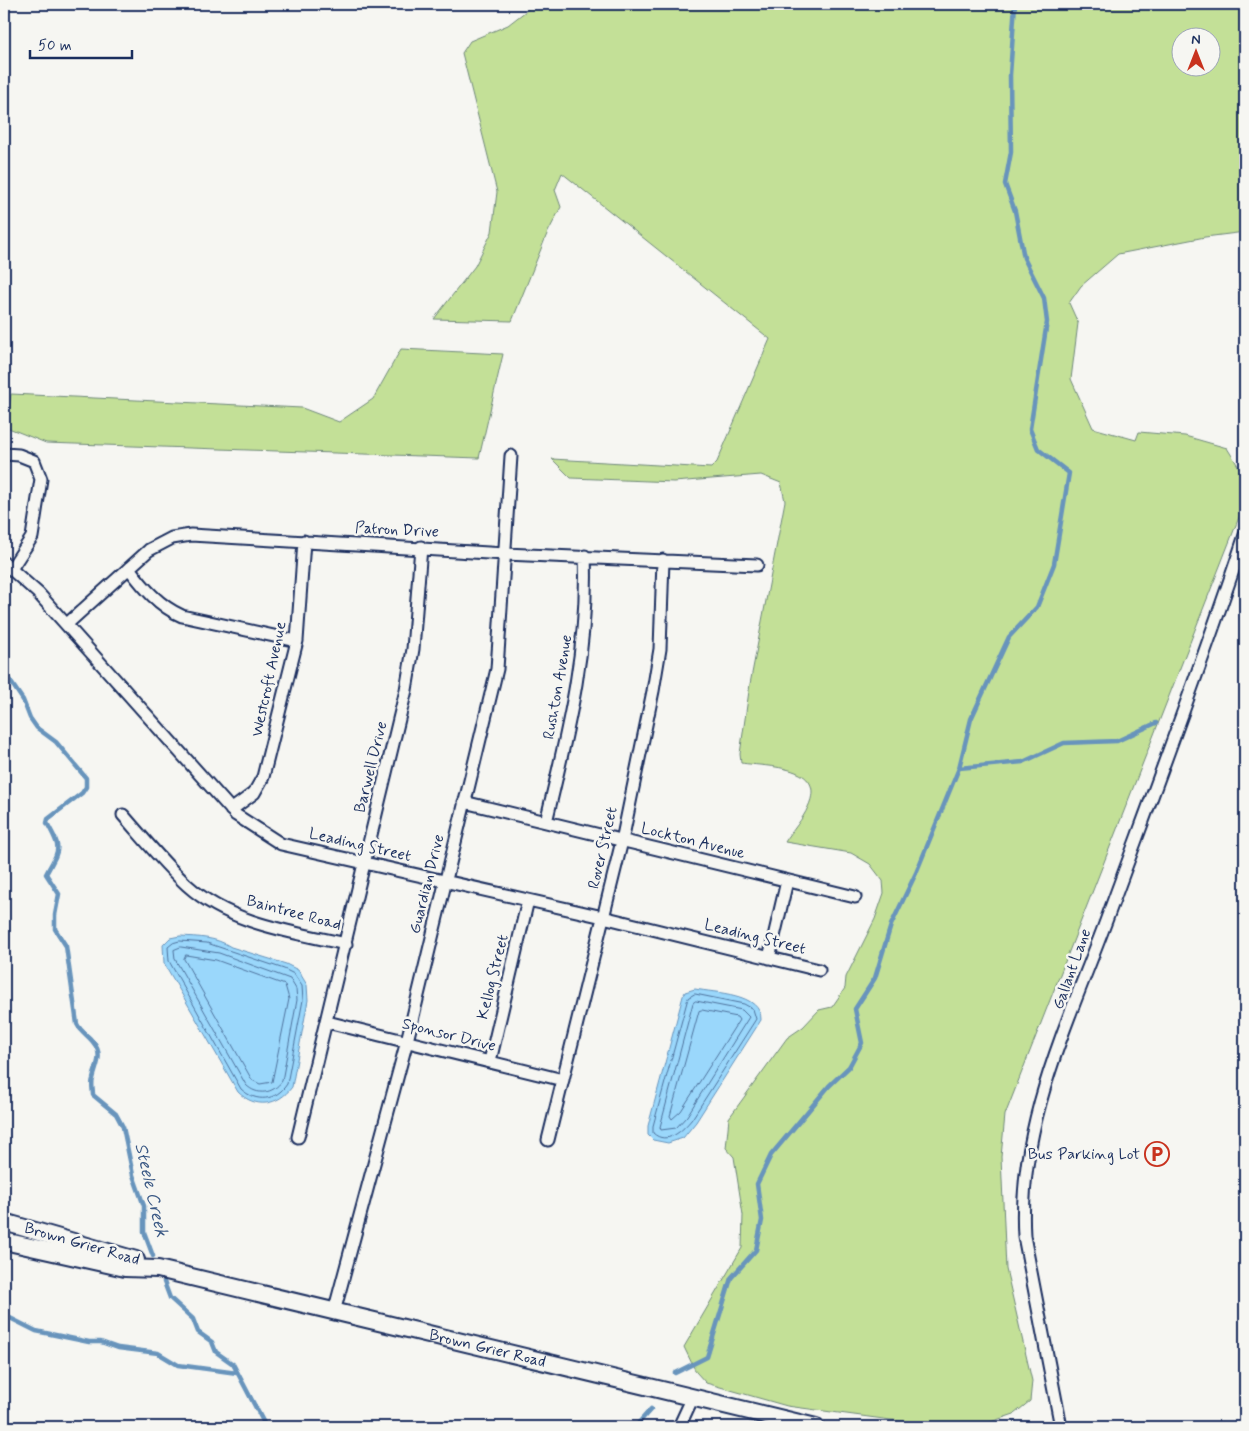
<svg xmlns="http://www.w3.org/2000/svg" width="1249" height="1431" viewBox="0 0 1249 1431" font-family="Mynerve,sans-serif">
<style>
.green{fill:#c3e097;stroke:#6f887a;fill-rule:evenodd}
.water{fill:#9ad7fb;stroke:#6794bc}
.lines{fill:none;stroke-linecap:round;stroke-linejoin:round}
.shore{stroke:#4e729d;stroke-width:1}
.stream{stroke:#6794bc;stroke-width:4.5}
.street-casing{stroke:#1b2f5e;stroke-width:15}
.secondary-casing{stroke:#1b2f5e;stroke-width:20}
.street{stroke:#f6f6f2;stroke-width:11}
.secondary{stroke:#f6f6f2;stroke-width:16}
.labels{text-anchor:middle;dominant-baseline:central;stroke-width:5;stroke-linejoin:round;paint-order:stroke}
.street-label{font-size:16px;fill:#1b2f5e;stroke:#f6f6f2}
.poi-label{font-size:16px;fill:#1b2f5e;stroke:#f6f6f2;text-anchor:end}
.water-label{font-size:18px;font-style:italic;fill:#3b5985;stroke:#f6f6f2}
</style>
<rect width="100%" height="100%" fill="#f6f6f2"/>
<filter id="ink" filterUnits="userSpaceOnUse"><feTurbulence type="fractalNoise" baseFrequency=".02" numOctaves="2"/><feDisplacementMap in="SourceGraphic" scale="10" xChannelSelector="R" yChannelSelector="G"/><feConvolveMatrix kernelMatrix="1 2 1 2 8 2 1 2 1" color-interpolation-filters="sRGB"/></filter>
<g filter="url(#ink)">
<path class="green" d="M535,4H1245V232L1205,237L1118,254L1081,286L1069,303L1078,323L1071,379L1093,428L1136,440L1139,432L1185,436L1227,448L1240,469L1245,502L1005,1115L1001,1157L1006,1269L1032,1381L1030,1401L1014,1414L976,1427L891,1420L787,1406L706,1383L696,1372L684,1347L742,1248L743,1215L734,1157L726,1148L729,1118L787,1038L803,1027L819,1010L832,1007L845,988L846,977L875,919L884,893L883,881L870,864L851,853L785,842C792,831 803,819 808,807C828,765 768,767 741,763L740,754L750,684L785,501L781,483L761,475L674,482L571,478L552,459L711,468L717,462L770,339L562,173L555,190L561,207L547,234L512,321L434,319L475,266L492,232L497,192L462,53L470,41L508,25ZM1182,38H1212V68H1182Z
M401,349L503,354L479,458L46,443L6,427L11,394L302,408L339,422L373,399Z"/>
<path class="water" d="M180,936C198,937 216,937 231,947L286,964L298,970L307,985L308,1000L292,1087C278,1106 255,1109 238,1092L164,963L163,945L170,938Z
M695,989C715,993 762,993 761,1020L696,1122L683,1138L668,1143L653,1140L648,1135V1126L683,996L685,992Z"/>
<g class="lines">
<path class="shore" d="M180,941L207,943L284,969L294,974L302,986L303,1000L287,1084C276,1101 256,1103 241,1089L169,961L168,947L173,943Z
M181,947L219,953L290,979L296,989L297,1000L282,1081C273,1094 257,1096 246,1085L175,959L174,950Z
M186,955L216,960L285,985L289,999L272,1082L260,1084L252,1080L184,959Z
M695,994L744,1004L753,1009L756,1019L692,1119C683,1130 667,1146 653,1133V1126L688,998Z
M696,1001L742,1010L749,1017L687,1116L676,1128L661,1130L660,1127L693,1003Z
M702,1010L737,1017L739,1020L681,1111L672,1119L670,1116L699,1011Z"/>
<path class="stream" d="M4,672L23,700L30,718L37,728L56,742L86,778V787L82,793L48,819L47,823C62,850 60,848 46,874L59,894L55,915V929L66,946L77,1024C81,1032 88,1035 93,1042C104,1055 96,1065 93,1079C91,1084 93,1090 93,1095L116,1114L123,1127L133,1175L144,1206V1232L153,1256
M959,768L1023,762L1064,743L1117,741L1156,723
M164,1282L170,1298L193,1319L198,1332L212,1342L216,1352L233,1364L266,1427
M4,1315L36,1331L89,1342H101L118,1348L158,1353L178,1365L237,1373
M675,1373L707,1357L731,1278L756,1250L762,1220L757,1184L771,1155L829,1086L849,1067L862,1043L855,1009L875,978L891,925L916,873L959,768L971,719L1009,637L1037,607L1054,564L1069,473L1038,449L1030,429L1047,322L1044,298L1024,258L1015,211L1005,184L1011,152L1010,75L1015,4
M635,1427L651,1409"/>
<defs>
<path id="street" d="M4,454L19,455L34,461L41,479L32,537L11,569
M4,563L38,593L236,815L281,844L603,917L819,970
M129,568C144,588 159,606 182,616L297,641
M67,624L149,550L172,538L191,535L505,554L757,565
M464,802L855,897
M231,810L254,793L263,777L297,641L304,541
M123,815C144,839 164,864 187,885C230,924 292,932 346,944
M546,822C567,734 589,648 585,556
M769,958L787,881
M327,1022L563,1080
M490,1061L528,900
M298,1137L406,690L413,649L421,547
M548,1140L622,841L653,691L660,649L663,560
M334,1312L407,1041L497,669L511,456
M679,1427L692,1399
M1061,1427L1024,1236C1017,1123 1071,1017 1109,913C1155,788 1203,662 1245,535"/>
<g id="secondary">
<path d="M4,1222L136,1260"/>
<path id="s1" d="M4,1241L125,1268L158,1269L816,1427"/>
</g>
</defs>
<use href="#street" class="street-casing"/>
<use href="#secondary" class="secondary-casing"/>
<use href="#street" class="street"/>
<use href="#secondary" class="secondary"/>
</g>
</g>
<defs>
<symbol id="parking-ring" viewBox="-11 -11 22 22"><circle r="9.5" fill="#f6f6f2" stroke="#c8321e" stroke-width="1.5"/><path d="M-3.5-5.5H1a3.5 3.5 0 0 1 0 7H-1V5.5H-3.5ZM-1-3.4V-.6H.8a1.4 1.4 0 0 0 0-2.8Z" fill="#c8321e"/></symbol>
</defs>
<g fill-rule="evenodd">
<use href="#parking-ring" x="1143" y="1140" width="28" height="28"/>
</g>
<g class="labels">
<g class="street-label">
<text transform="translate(397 530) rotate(3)">Patron Drive</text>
<text transform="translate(269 679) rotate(-78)">Westcroft Avenue</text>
<text transform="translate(558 687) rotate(-80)">Rushton Avenue</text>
<text transform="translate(371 767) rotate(-76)">Barwell Drive</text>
<text transform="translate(693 841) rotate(14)">Lockton Avenue</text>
<text transform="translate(360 845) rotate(13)">Leading Street</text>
<text transform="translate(603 848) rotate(-77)">Rover Street</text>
<text transform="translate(427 884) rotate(-76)">Guardian Drive</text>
<text transform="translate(294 913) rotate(15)">Baintree Road</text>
<text transform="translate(755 937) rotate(14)">Leading Street</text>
<text transform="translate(1072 969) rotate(-70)">Gallant Lane</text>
<text transform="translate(493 977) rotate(-76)">Kellog Street</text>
<text transform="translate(449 1035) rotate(14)">Sponsor Drive</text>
<text transform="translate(82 1244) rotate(16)">Brown Grier Road</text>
<text stroke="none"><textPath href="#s1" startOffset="496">Brown Grier Road</textPath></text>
</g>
<g class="poi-label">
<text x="1140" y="1154">Bus Parking Lot</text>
</g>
<g class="water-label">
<text transform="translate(151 1190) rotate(77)">Steele Creek</text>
</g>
</g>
<rect width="1249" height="1431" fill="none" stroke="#f6f6f2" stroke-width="20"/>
<rect x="10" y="10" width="1229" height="1411" fill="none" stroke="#1b2f5e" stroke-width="2" filter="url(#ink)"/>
<g transform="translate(1196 52)"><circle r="24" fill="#f6f6f2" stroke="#9ea6b7"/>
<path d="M0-4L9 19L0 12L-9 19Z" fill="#c8321e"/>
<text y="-8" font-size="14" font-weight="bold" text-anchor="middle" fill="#1b2f5e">N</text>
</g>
<path d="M30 50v8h102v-8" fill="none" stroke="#1b2f5e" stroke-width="2.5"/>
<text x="38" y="50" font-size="15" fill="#1b2f5e" stroke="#f6f6f2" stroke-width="4" paint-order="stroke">50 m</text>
</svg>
